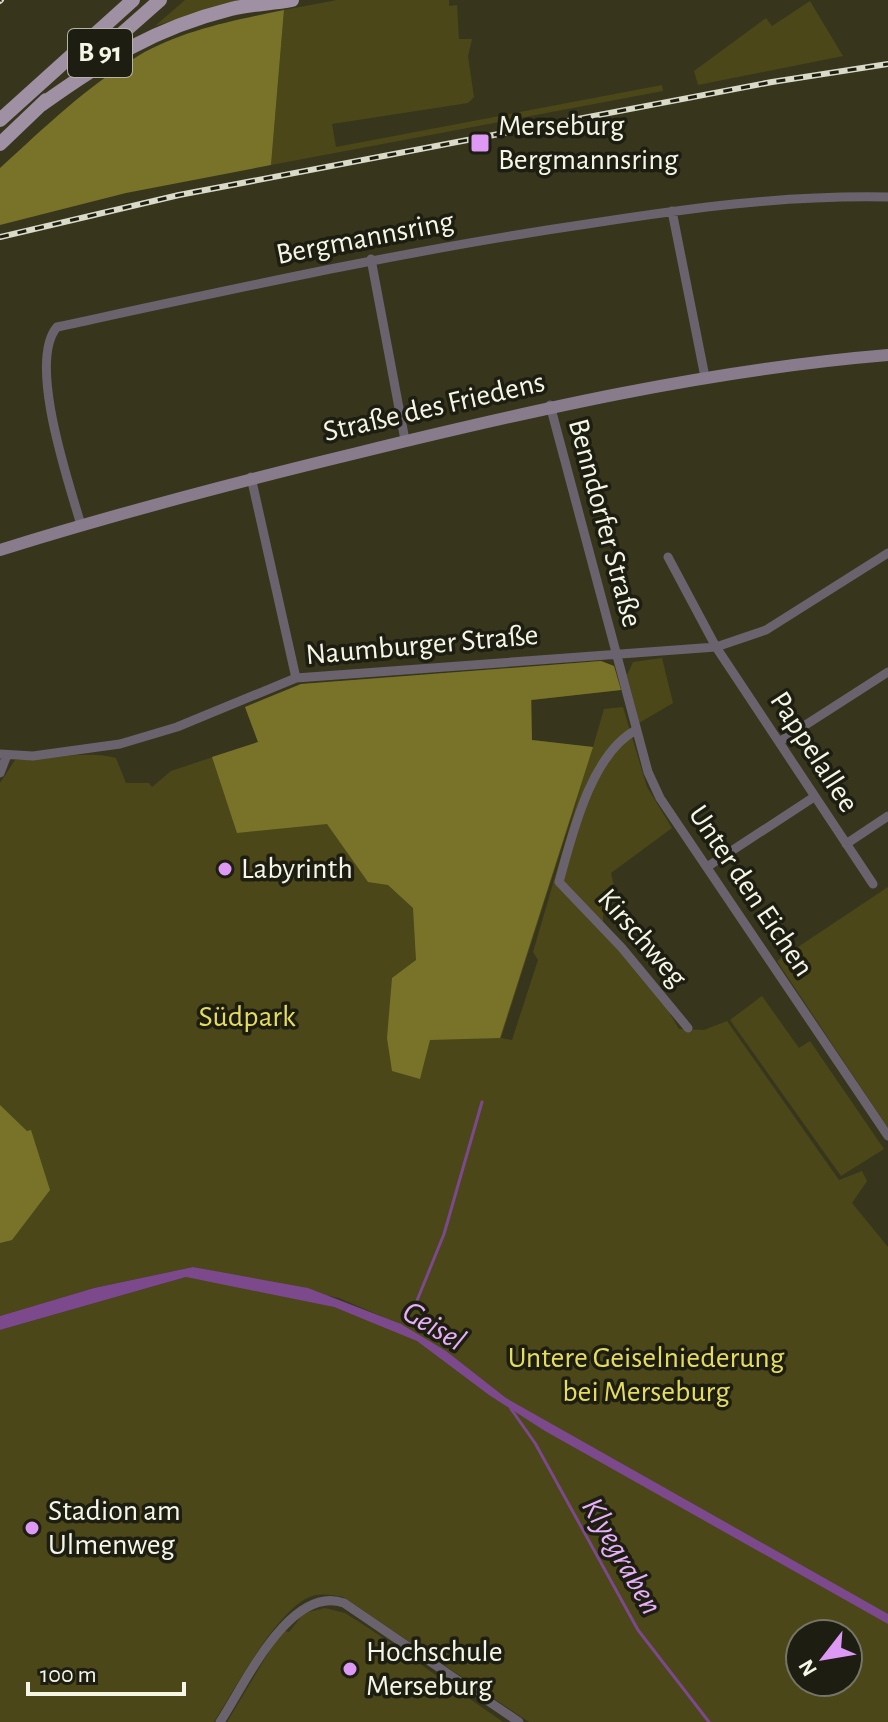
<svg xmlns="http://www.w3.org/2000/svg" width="888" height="1722" viewBox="0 0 888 1722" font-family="'Alegreya Sans',sans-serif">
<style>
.green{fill:#4b4718;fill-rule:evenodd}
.forest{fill:#787329}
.water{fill:#7b498c}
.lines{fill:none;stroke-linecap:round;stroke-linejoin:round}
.stream{stroke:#7b498c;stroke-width:3}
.street{stroke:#6a636d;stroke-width:9}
.secondary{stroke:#887c8c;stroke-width:12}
.primary{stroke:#9f90a4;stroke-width:14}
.rail-casing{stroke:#dadac9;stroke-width:6}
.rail{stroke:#1d1d11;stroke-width:3;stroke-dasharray:9;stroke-linecap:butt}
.poi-dot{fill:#dd99f4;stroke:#1d1d11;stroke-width:3}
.labels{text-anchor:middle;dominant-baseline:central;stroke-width:7;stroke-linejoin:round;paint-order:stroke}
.shield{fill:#1d1d11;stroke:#b5b5a7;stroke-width:2}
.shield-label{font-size:28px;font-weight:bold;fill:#f6f6e7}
.poi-label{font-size:30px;fill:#f6f6e7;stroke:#1d1d11;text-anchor:start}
.street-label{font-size:30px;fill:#f6f6e7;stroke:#1d1d11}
.park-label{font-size:30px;fill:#e5dc5b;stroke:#1d1d11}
.water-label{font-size:32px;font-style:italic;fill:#e8b0fb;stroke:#1d1d11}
</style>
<rect width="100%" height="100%" fill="#37361d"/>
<path class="green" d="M185,0H241L155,26Z
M337,0H449V6L457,5L459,39H472L468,56L474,97L468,103L332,124L336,147L662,85L663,91L271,165L284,10Z
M810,1L843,56L698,85L694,71L766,18L772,26Z
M662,658L673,703L639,723L627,675L633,662Z
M601,661L614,666L621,690L532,700V740L593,747L604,709L623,707L647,787L672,828L611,873L616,895L603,914V929L650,980L679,1029L704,1030L727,1021L839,1180L862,1171L867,1181L852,1203L888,1247V1722H529L343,1597C333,1595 322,1593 312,1596C277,1608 235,1690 214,1722H0V1330L186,1277L296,1297L334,1307L401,1333L406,1327L339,1298L193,1267L94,1288L0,1316V783L15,760C48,761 85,749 116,758L126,783H149L152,787L171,771L258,742L245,707L301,684ZM583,781L533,952L538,960L512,1040L501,1038ZM800,1634H848V1682H800Z
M888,887V1128L777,961Z
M762,996L799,1048L810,1041L884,1149L841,1176L730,1020Z
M325,1608L345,1613L370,1629L503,1722H227L282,1630L289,1632L304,1613Z"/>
<path class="forest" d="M284,10L271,165L126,193L0,225V168C44,128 87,86 138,56C182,30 236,20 284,10Z
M601,661L614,666L621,690L531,700L532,740L593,747L500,1038L430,1040L420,1079L392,1071L387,1038L392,978L416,960L413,908L388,885L368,882L327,824L237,833L212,757L258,742L245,707L301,684Z
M0,1105L27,1131L31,1130L50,1190L12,1240L0,1243Z"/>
<path class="water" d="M193,1267L308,1288L401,1324L446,1351L506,1398L888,1614V1624L545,1431L489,1395L417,1341L334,1307L186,1277L0,1330V1316L94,1288Z"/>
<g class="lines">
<path class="stream" d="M416,1303L444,1234L482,1102
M511,1409L535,1443L638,1630L709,1722"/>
<path class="street" d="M672,211L705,377
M371,259L405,440
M550,405L648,772L660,798L888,1136
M251,477L296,678
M81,525C69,483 27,362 57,327C233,289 408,250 587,224C691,208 782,195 888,197
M668,557L716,647L873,884
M636,730C591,754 572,835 559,882L622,948L688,1028
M779,742L888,672
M0,754L33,756L120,744L177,727L296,678L716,647L766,630L888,553
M0,773L7,755
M846,844L888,816
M707,867L814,797
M220,1722C245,1684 290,1584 344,1603L519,1722"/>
<path class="secondary" d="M0,550C118,513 237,482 357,453C533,410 707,370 888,355"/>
<path class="primary" d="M92,60L160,0
M41,105C104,60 155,28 231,9C251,4 272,4 292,0
M0,120L133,0
M0,144L46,100"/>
<defs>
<path id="rail" d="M0,1L1,0
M0,237L179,195L772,82L888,64"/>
</defs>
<use href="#rail" class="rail-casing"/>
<use href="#rail" class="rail"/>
</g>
<g class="poi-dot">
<rect x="470" y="133" width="20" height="20" rx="4"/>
<circle cx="225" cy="869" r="8"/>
<circle cx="32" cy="1528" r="8"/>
<circle cx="350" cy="1669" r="8"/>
</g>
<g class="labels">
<rect class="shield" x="68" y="29" width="64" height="48" rx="6"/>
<g class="shield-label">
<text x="100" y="53">B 91</text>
</g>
<g class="poi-label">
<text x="498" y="126">Merseburg<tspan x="498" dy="34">Bergmannsring</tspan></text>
<text x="241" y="869">Labyrinth</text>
<text x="48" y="1511">Stadion am<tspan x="48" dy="34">Ulmenweg</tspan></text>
<text x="366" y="1652">Hochschule<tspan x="366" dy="34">Merseburg</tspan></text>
</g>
<g class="street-label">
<text transform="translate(365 238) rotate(-11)">Bergmannsring</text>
<text transform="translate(434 407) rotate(-13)">Straße des Friedens</text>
<text transform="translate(605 523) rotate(75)">Benndorfer Straße</text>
<text transform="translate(422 645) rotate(-5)">Naumburger Straße</text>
<text transform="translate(814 752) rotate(57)">Pappelallee</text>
<text transform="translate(751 891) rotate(56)">Unter den Eichen</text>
<text transform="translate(642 938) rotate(49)">Kirschweg</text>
</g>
<g class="park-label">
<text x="247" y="1017">Südpark</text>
<text x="646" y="1358">Untere Geiselniederung<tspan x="646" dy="34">bei Merseburg</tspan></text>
</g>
<g class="water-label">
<text transform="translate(434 1326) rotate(31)">Geisel</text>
<text transform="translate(622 1556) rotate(60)">Klyegraben</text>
</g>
</g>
<g transform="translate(824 1658) rotate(239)"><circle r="38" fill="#1d1d11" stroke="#747467" stroke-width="2"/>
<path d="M0-6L14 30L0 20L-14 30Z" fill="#dd99f4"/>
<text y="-12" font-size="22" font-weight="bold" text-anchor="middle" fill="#f6f6e7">N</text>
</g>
<path d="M28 1682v12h156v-12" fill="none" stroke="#f6f6e7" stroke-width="4"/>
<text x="40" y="1682" font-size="24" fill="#f6f6e7" stroke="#1d1d11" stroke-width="6" paint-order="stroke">100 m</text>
</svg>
